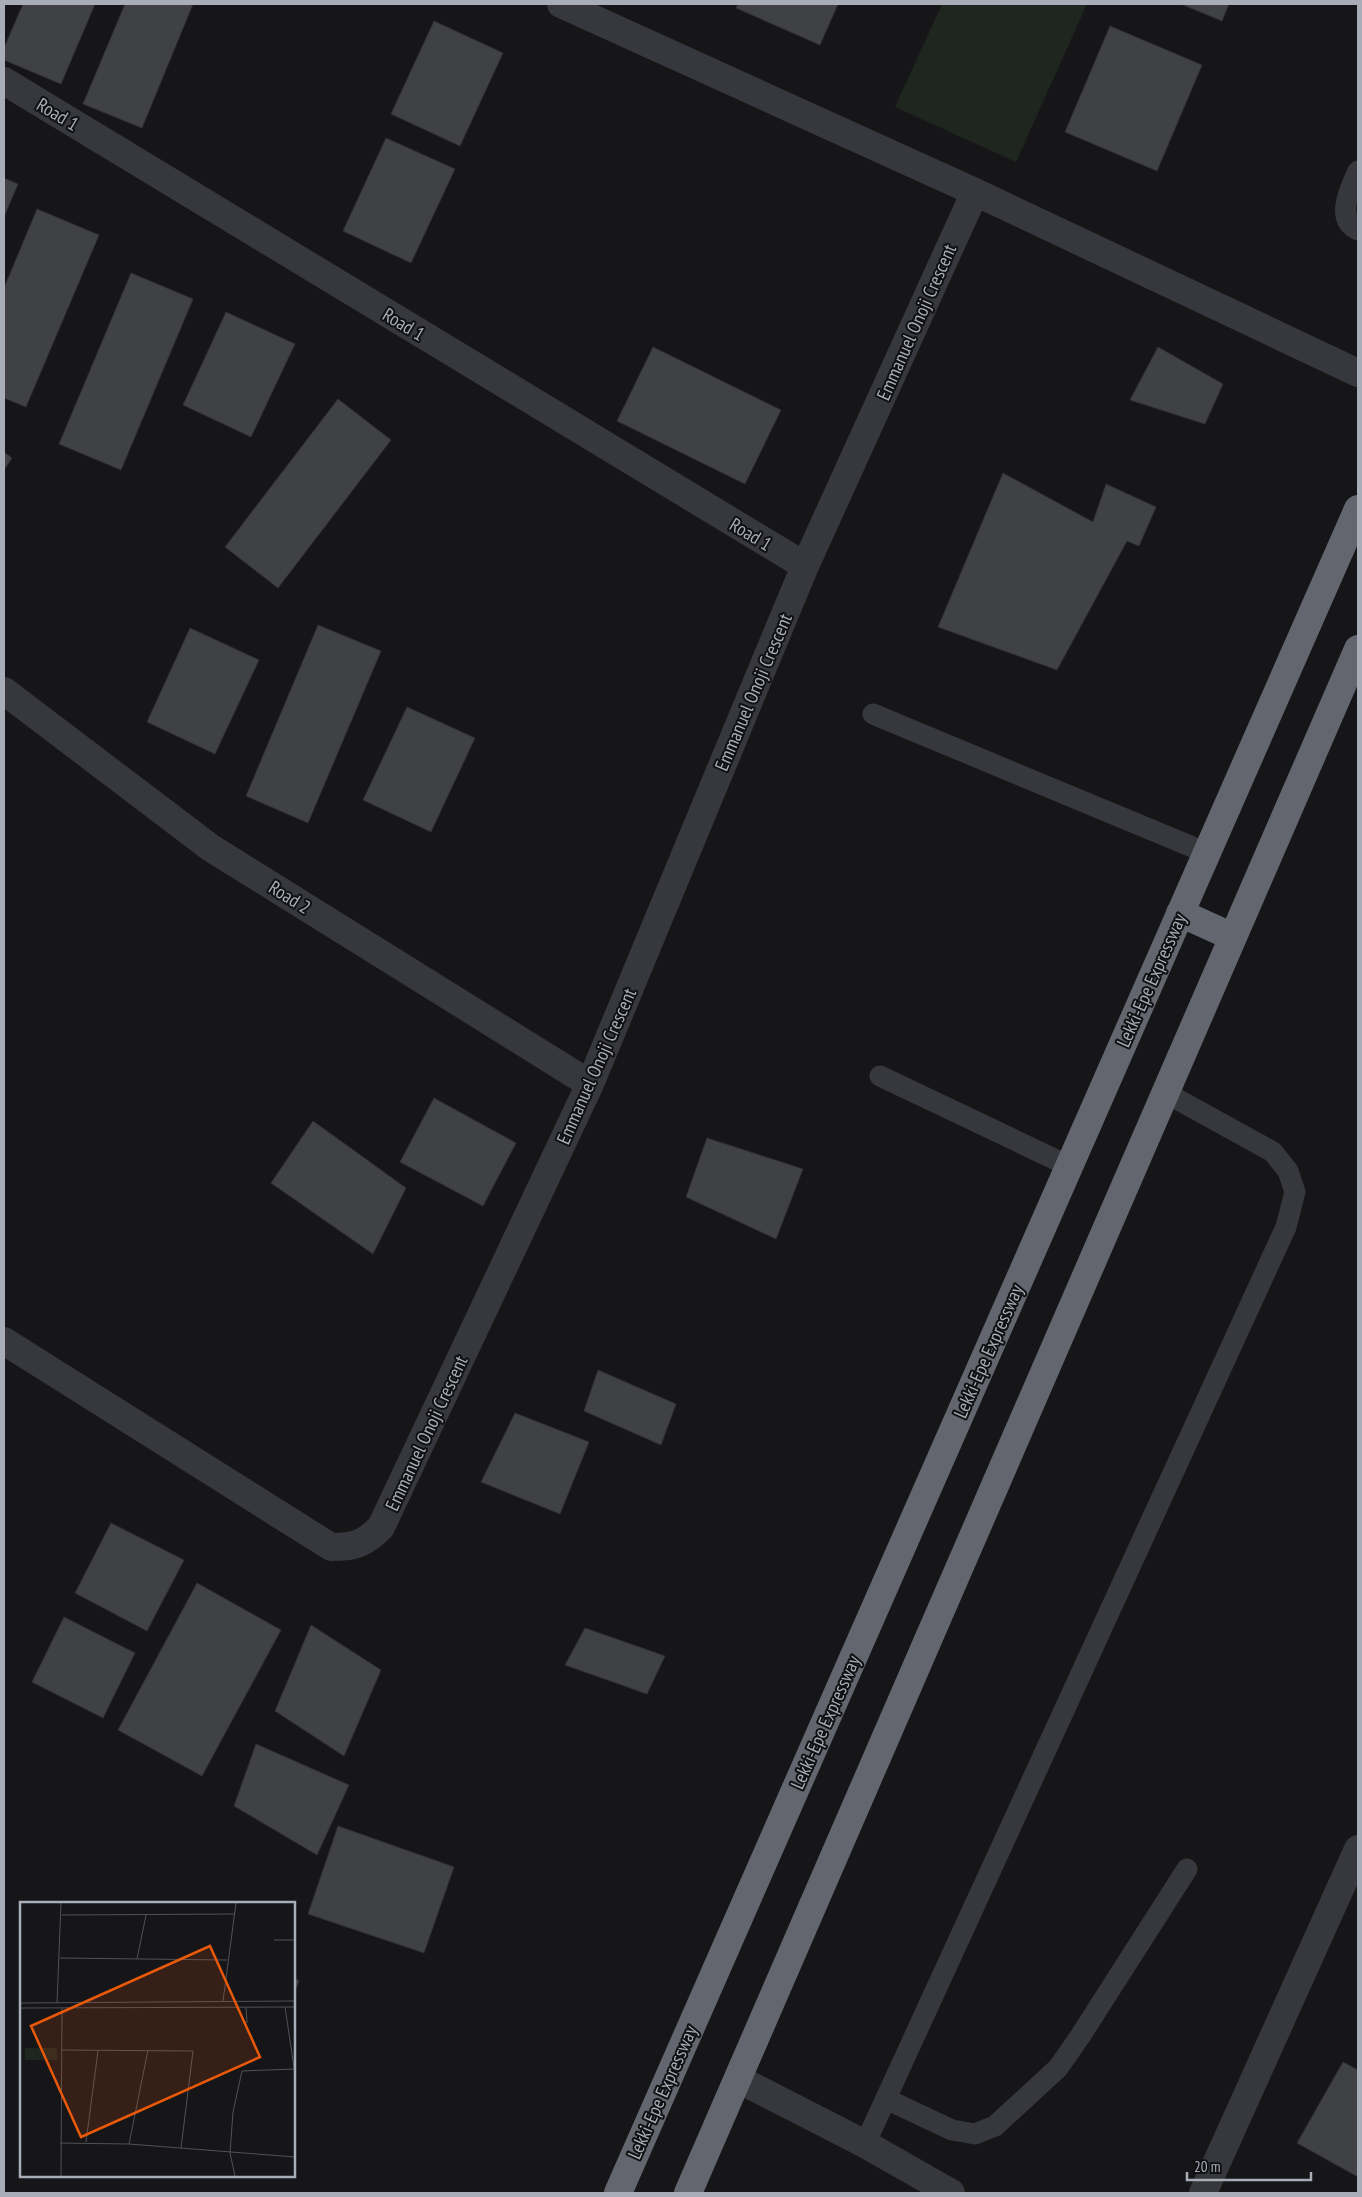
<svg xmlns="http://www.w3.org/2000/svg" width="1362" height="2197" viewBox="0 0 1362 2197" font-family="'PT Sans Narrow',sans-serif">
<style>
.green{fill:#1e261f}
.building{fill:#404145;stroke:#303034}
.lines{fill:none;stroke-linecap:round;stroke-linejoin:round}
.lane{stroke:#37383d;stroke-width:21}
.street{stroke:#37383d;stroke-width:28}
.highway{stroke:#63666e;stroke-width:28}
.labels{text-anchor:middle;dominant-baseline:central;stroke-width:4;stroke-linejoin:round;paint-order:stroke}
.street-label{font-size:19px;fill:#a8adb8;stroke:#111113}
.inset-road{fill:none;stroke:#505258;stroke-width:1}
.view{fill:#e8590c;fill-opacity:0.15;stroke:#e8590c;stroke-width:2.5}
.inset-edge{fill:none;stroke:#a8adb8;stroke-width:2.5}
</style>
<rect width="100%" height="100%" fill="#161618"/>
<path class="green" d="M942,4H1087L1016,162L895,107Z"/>
<path class="building" d="M23,4H95L61,84L4,60V48Z
M125,4H193L142,128L83,104Z
M738,4H838L820,45L736,8Z
M1181,4H1229L1222,21Z
M434,21L503,53L460,146L391,114Z
M1110,26L1202,65L1157,171L1065,132Z
M386,138L455,169L411,263L343,231Z
M4,178L18,184L4,217Z
M37,209L99,235L26,407L4,398V288Z
M131,273L193,299L121,470L59,444Z
M226,312L295,344L251,437L183,405Z
M653,347L781,410L745,484L617,421Z
M1158,347L1223,384L1205,424L1130,400Z
M338,399L391,440L278,588L225,547Z
M4,452L12,458L4,470Z
M1003,473L1093,522L1106,484L1156,507L1139,546L1127,541L1057,670L938,627Z
M318,625L381,651L308,823L246,796Z
M190,628L259,660L215,754L147,722Z
M407,707L475,738L431,832L363,800Z
M434,1098L516,1143L483,1206L400,1162Z
M313,1121L406,1188L373,1254L271,1183Z
M707,1138L803,1169L776,1239L686,1197Z
M598,1370L676,1404L661,1445L584,1411Z
M515,1413L589,1442L560,1514L481,1482Z
M111,1523L184,1560L147,1631L75,1593Z
M197,1583L281,1630L202,1776L118,1730Z
M64,1617L135,1653L103,1718L32,1682Z
M311,1625L381,1670L344,1756L275,1711Z
M585,1628L665,1656L647,1694L565,1665Z
M256,1744L349,1785L317,1855L234,1806Z
M338,1826L454,1867L424,1953L308,1914Z
M294,1978L299,1981L294,1993Z
M1343,2062L1358,2070V2177L1297,2143Z"/>
<g class="lines">
<path class="lane" d="M1358,171C1351,187 1334,219 1358,230
M873,714L1207,853
M880,1076L1069,1166
M886,2099L952,2130L975,2134L995,2126L1058,2068L1081,2035L1187,1869
M865,2144L1286,1227L1295,1192L1288,1171L1273,1152L1166,1093"/>
<path class="street" d="M561,4L975,192L1358,373
M4,81L805,566
M4,691L211,848L590,1084
M4,1341L331,1547C355,1547 364,1544 381,1527L590,1084L805,566L975,192
M738,2079L865,2144L951,2193
M1203,2193L1358,1849"/>
<path class="highway" d="M1180,913L1233,937
M618,2193L1358,509
M688,2193L1358,649"/>
</g>
<g class="labels">
<g class="street-label">
<text transform="translate(58 114) rotate(31)">Road 1</text>
<text transform="translate(916 322) rotate(-66)">Emmanuel Onoji Crescent</text>
<text transform="translate(404 324) rotate(31)">Road 1</text>
<text transform="translate(751 534) rotate(31)">Road 1</text>
<text transform="translate(753 692) rotate(-67)">Emmanuel Onoji Crescent</text>
<text transform="translate(290 897) rotate(32)">Road 2</text>
<text transform="translate(1151 980) rotate(-66)">Lekki-Epe Expressway</text>
<text transform="translate(596 1066) rotate(-66)">Emmanuel Onoji Crescent</text>
<text transform="translate(988 1351) rotate(-66)">Lekki-Epe Expressway</text>
<text transform="translate(426 1433) rotate(-65)">Emmanuel Onoji Crescent</text>
<text transform="translate(825 1722) rotate(-66)">Lekki-Epe Expressway</text>
<text transform="translate(662 2092) rotate(-66)">Lekki-Epe Expressway</text>
</g>
</g>
<g transform="translate(20 1902)">
<rect width="275" height="275" fill="#161618"/>
<path d="M5,146H37V158H5Z" fill="#1e261f"/>
<path class="inset-road" d="M42,13L214,12M254,38H275M40,56L207,58M117,57L126,13M203,99L216,1M0,101L275,99M37,101L41,1M226,105L227,121M265,105L275,172M0,106L275,105M41,148L173,149L161,246M66,240L78,149M40,241L109,242L275,255M109,242L128,148M41,274L42,106M215,274L210,251L213,210L222,169L274,167"/>
<path class="view" d="M190,44L240,155L61,235L11,124Z"/>
<rect width="275" height="275" class="inset-edge"/>
</g>
<rect width="1362" height="2197" fill="none" stroke="#a8adb8" stroke-width="10"/>
<path d="M1187 2172v8h124v-8" fill="none" stroke="#a8adb8" stroke-width="2.5"/>
<text x="1194" y="2172" font-size="15" fill="#a8adb8" stroke="#111113" stroke-width="4" paint-order="stroke">20 m</text>
</svg>
